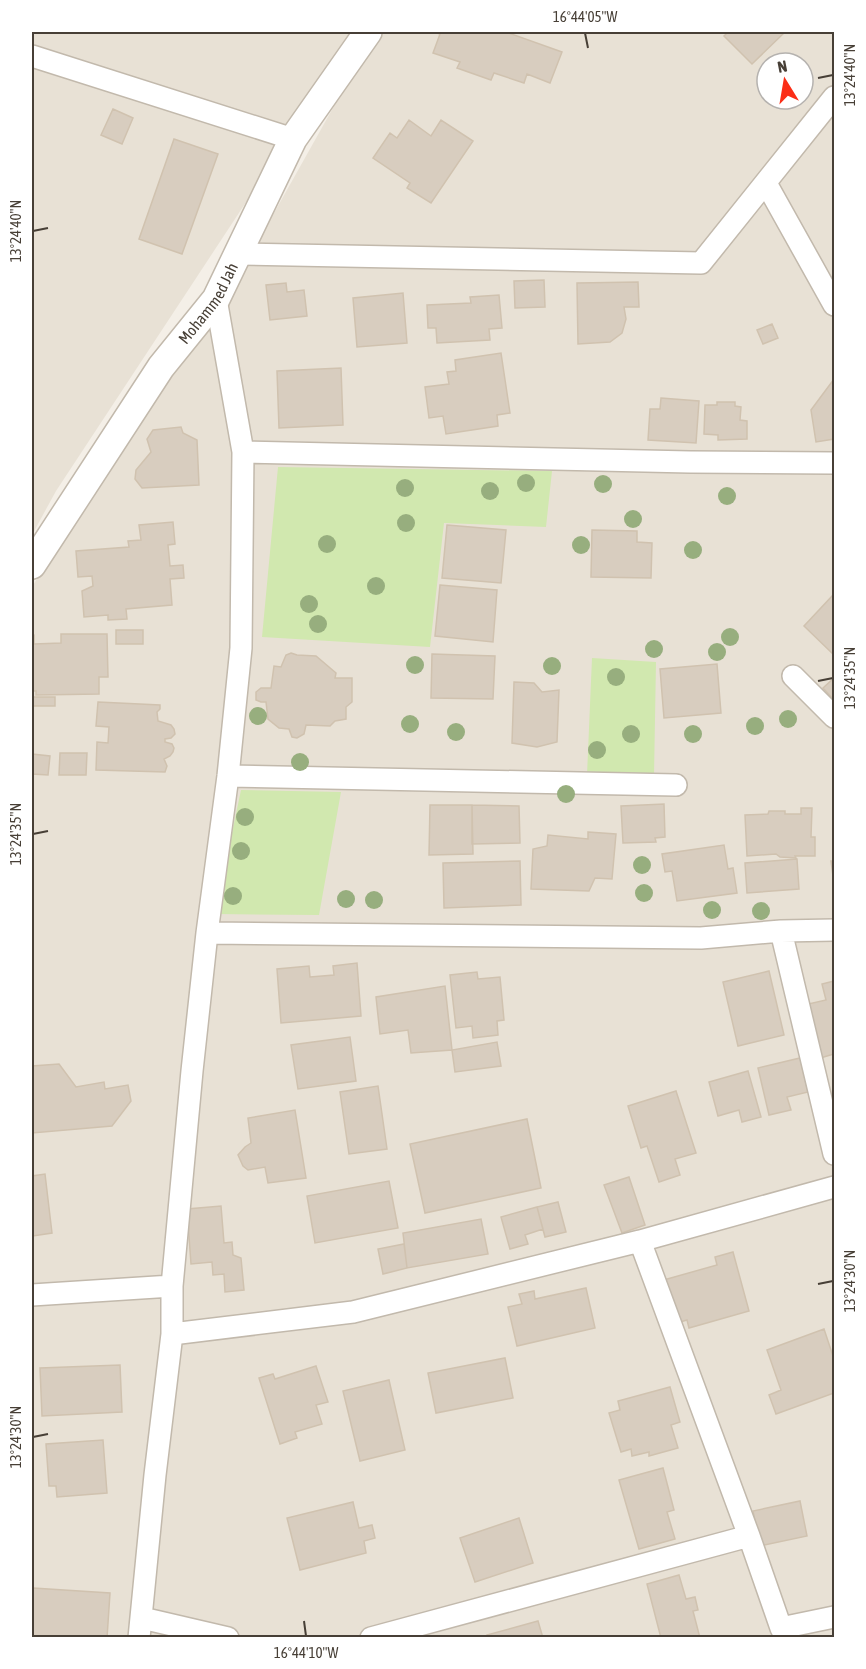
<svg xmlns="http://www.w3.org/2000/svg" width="866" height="1669" viewBox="0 0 866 1669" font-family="'Asap Condensed',sans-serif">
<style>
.residential{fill:#e8e1d5;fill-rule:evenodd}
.green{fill:#d1e8af}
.building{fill:#d8cdbf;stroke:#d0c2af;stroke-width:1.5}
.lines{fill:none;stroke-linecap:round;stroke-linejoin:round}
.minor-casing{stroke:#c2b9ac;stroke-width:24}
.tertiary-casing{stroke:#c2b9ac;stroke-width:30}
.minor{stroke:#fff;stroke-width:21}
.tertiary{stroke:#fff;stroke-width:27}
.tree{fill:#97ae7e}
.ticks{fill:none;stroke:#473f36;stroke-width:2}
.labels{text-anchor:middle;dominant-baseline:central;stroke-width:4.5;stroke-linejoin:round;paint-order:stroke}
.street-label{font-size:16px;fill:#473f36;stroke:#fff}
.neatline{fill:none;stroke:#473f36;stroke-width:2}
.ticks-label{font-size:15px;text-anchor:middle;fill:#473f36}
</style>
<rect width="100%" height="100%" fill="#f4efe7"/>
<path class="residential" d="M32,32H358L56,491L32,535Z
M381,32H834V1637H32V587L115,450L228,295L361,58ZM767,63H803V99H767Z"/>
<path class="green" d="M278,467L552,471L546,527L444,523L430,647L262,637Z
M592,658L656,662L654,776L587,775Z
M241,790L341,792L319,915L215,914Z"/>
<path class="building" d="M434,32H506L562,52L550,83L527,74L524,83L494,73L491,80L457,68L460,62L433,53L440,34Z
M728,32H785L752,64L724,36Z
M113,109L133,118L122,144L101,135Z
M409,120L431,136L441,120L473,141L431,203L407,188L410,183L373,158L390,133L397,138Z
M174,139L218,154L182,254L139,239Z
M544,280L545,307L515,308L514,281Z
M638,282L639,307H624L626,319L622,333L610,342L578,344L577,283Z
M286,283L287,292L304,290L307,316L270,320L266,285Z
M403,293L407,343L357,347L353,298Z
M499,295L502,328L489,329L490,340L437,343L436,328H428L427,305L471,303L470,297Z
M772,324L778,338L763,344L757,330Z
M501,353L510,413L497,415L498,426L446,434L443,416L429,418L425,387L449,384L447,372L456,371L455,360Z
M341,368L343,425L279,428L277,371Z
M834,379V439L816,442L811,410Z
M661,398L699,401L696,443L648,440L650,409H660Z
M717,402H735V406L741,407L740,420L747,421V439L718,440V435L704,434L705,405H717Z
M181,427L183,433L197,440L199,485L142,488L135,479L136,470L151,452L147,439L153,430Z
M173,522L175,544L168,545L170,566L183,565L184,578L170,579L172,605L126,609L127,619L108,620V615L84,617L82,591L93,586L92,576L78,577L76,551L129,547L128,541L141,540L139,525Z
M447,525L506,530L501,583L442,578Z
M592,530L637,531V542L652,543L651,578L591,577Z
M440,585L497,590L493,642L435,636Z
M834,594V655L804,626Z
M116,630H143V644H116Z
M32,633L34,635V644L61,643V634H107L108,677H99V694L36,695V691H32Z
M291,653L297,655L316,656L336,673L335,678H352V702L346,707V719L335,721L330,726L306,725L304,734L297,738L292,737L289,729L279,728L268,719L266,702H261L256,700V692L261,688H271L274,666L281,667L286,655Z
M432,654L495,656L493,699L431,698Z
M717,664L721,713L664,718L660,669Z
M834,678V700L823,688Z
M514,682L534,683L542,692L559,690L557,742L537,747L512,743Z
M32,697H55V706H32Z
M98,702L160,705V709L157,712L158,721L171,725L174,729L175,734L171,738L165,739V742L172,744L174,748L173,752L170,756L164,759L167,766L165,772L96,770L97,742L108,743L109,727L96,726Z
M60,753H87L86,775H59Z
M32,754L50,756L48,775L32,774Z
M664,804L665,837L655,838L656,842L623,843L621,806Z
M430,805H472L473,854L429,855Z
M472,805L519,806L520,843L472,844Z
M801,808H812L811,837H815V856H795L796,858L780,857L776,854L747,856L745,815L768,814L769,811H785V814H801Z
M588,832L616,834L612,879L595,878L589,891L531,889L533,849L547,846L548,835L588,839Z
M724,845L728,869L733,868L737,893L677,901L672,871L665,872L662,854Z
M797,859L799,889L747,893L745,863Z
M520,861L521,905L444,908L443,863Z
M831,861H834V876H833Z
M357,963L361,1016L281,1023L277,969L309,966L310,977L334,975L333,966Z
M769,971L784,1035L738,1046L723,982Z
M477,972L478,979L500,977L504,1020L497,1021L498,1035L473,1038L472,1026L456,1028L450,975Z
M834,981V1054L817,1059L804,1005L826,1000L822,984Z
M445,986L452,1050L411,1053L408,1030L380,1034L376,997Z
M350,1037L356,1081L298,1089L291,1045Z
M497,1042L501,1066L455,1072L452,1050Z
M800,1058L808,1092L787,1097L791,1110L769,1115L758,1068Z
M59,1064L76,1087L104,1082L105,1089L128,1085L131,1101L112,1126L32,1133V1066Z
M748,1071L761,1117L742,1122L739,1110L718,1116L709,1082Z
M378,1086L387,1149L349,1154L340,1092Z
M676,1091L696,1153L675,1159L680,1175L659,1182L647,1146L641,1148L628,1106Z
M295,1110L306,1178L268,1183L265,1167L248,1170L243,1166L238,1155L245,1147L251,1143L248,1118Z
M527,1119L541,1188L425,1213L410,1144Z
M45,1174L52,1233L33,1236L32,1228V1176Z
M629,1177L645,1225L622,1233L604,1185Z
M389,1181L398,1228L315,1243L307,1196Z
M558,1202L566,1232L545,1237L537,1207Z
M221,1206L224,1243L232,1242L233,1255L241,1258L244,1290L225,1292L224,1274L213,1275L212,1262L191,1264L187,1209Z
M537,1207L543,1229L525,1235L528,1244L510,1249L501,1217Z
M481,1219L488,1254L407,1268L403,1233Z
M404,1244L407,1268L383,1274L378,1249Z
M733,1252L749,1311L689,1328L687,1320L673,1324L660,1281L717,1265L715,1257Z
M586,1288L595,1328L517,1346L508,1307L522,1304L519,1294L534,1291L535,1299Z
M824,1329L834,1359V1393L776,1414L769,1395L781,1390L767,1350Z
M505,1358L513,1398L436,1413L428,1373Z
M120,1365L122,1412L42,1416L40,1368Z
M316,1366L328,1402L316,1405L322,1424L295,1432L297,1438L280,1444L259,1378L273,1374L275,1379Z
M389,1380L405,1450L360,1461L343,1391Z
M670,1387L680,1422L671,1425L678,1448L649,1456V1452L632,1456L631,1449L621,1452L609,1413L620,1410L618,1401Z
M103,1440L107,1493L57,1497L56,1486H49L46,1444Z
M663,1468L674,1510L667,1512L675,1539L639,1549L619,1480Z
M800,1501L807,1536L760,1546L753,1511Z
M353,1502L359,1528L372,1525L375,1538L364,1541L366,1553L300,1570L287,1518Z
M519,1518L533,1563L475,1582L460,1538Z
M679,1575L686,1599L695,1597L698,1610L693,1611L700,1638H661L647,1584Z
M33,1588L110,1593L107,1638L32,1637Z
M538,1621L543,1638H488L487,1635Z"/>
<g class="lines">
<defs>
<path id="minor" d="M32,56L293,139
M766,183L834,305
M238,254L701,263L834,97
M243,452L690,462L834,463
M793,676L834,717
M228,776L676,785
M781,931L834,1154
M207,933L701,938L781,931L834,930
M640,1241L749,1536L781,1628L786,1638
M32,1295L172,1286
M172,1334L353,1312L640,1241L834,1187
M142,1618L228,1638
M781,1628L834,1617
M139,1638L155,1475L172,1334V1286L192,1071L207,933L228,776L241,648L243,452L216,299
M371,1638L749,1536"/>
<g id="tertiary">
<path id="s1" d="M32,565L161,367L216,299L293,139L368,32"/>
</g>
</defs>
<use href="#minor" class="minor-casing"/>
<use href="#tertiary" class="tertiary-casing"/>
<use href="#minor" class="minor"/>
<use href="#tertiary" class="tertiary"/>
</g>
<g class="tree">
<circle cx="526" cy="483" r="9"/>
<circle cx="603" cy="484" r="9"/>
<circle cx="405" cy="488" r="9"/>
<circle cx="490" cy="491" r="9"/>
<circle cx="727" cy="496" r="9"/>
<circle cx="633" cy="519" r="9"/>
<circle cx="406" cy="523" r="9"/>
<circle cx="327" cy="544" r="9"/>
<circle cx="581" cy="545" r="9"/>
<circle cx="693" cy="550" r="9"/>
<circle cx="376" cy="586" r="9"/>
<circle cx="309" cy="604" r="9"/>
<circle cx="318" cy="624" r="9"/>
<circle cx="730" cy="637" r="9"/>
<circle cx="654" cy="649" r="9"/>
<circle cx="717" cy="652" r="9"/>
<circle cx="415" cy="665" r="9"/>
<circle cx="552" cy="666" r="9"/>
<circle cx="616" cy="677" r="9"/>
<circle cx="258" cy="716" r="9"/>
<circle cx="788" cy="719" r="9"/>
<circle cx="410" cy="724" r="9"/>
<circle cx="755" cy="726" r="9"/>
<circle cx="456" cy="732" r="9"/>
<circle cx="631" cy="734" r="9"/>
<circle cx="693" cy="734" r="9"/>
<circle cx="597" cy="750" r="9"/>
<circle cx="300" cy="762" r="9"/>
<circle cx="566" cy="794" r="9"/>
<circle cx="245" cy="817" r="9"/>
<circle cx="241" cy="851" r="9"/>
<circle cx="642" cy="865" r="9"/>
<circle cx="644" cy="893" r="9"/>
<circle cx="233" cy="896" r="9"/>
<circle cx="346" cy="899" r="9"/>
<circle cx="374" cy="900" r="9"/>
<circle cx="712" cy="910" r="9"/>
<circle cx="761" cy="911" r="9"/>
</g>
<path class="ticks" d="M585,33L588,48M818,78L833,75M33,231L48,228M818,681L833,678M33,834L48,831M818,1284L833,1281M33,1437L48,1434M304,1621L306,1636"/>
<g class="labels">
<g class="street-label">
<text stroke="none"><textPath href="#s1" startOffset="316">Mohammed Jah</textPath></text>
</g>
</g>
<rect width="866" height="1669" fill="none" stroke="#ffffff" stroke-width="66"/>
<g transform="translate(785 81) rotate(349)"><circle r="28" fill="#ffffff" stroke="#b5b2af" stroke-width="1.5"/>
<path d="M0-4.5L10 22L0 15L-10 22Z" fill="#fb2d16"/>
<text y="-9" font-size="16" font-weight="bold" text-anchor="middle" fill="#473f36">N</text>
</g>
<rect x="33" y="33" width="800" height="1603" class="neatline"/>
<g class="ticks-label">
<text x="585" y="22">16°44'05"W</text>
<text transform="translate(850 75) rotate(-90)" y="5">13°24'40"N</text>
<text transform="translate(16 231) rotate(-90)" y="5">13°24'40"N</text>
<text transform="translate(850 678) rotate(-90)" y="5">13°24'35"N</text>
<text transform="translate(16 834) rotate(-90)" y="5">13°24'35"N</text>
<text transform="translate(850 1281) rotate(-90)" y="5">13°24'30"N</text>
<text transform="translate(16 1437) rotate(-90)" y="5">13°24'30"N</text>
<text x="306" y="1658">16°44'10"W</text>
</g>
</svg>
